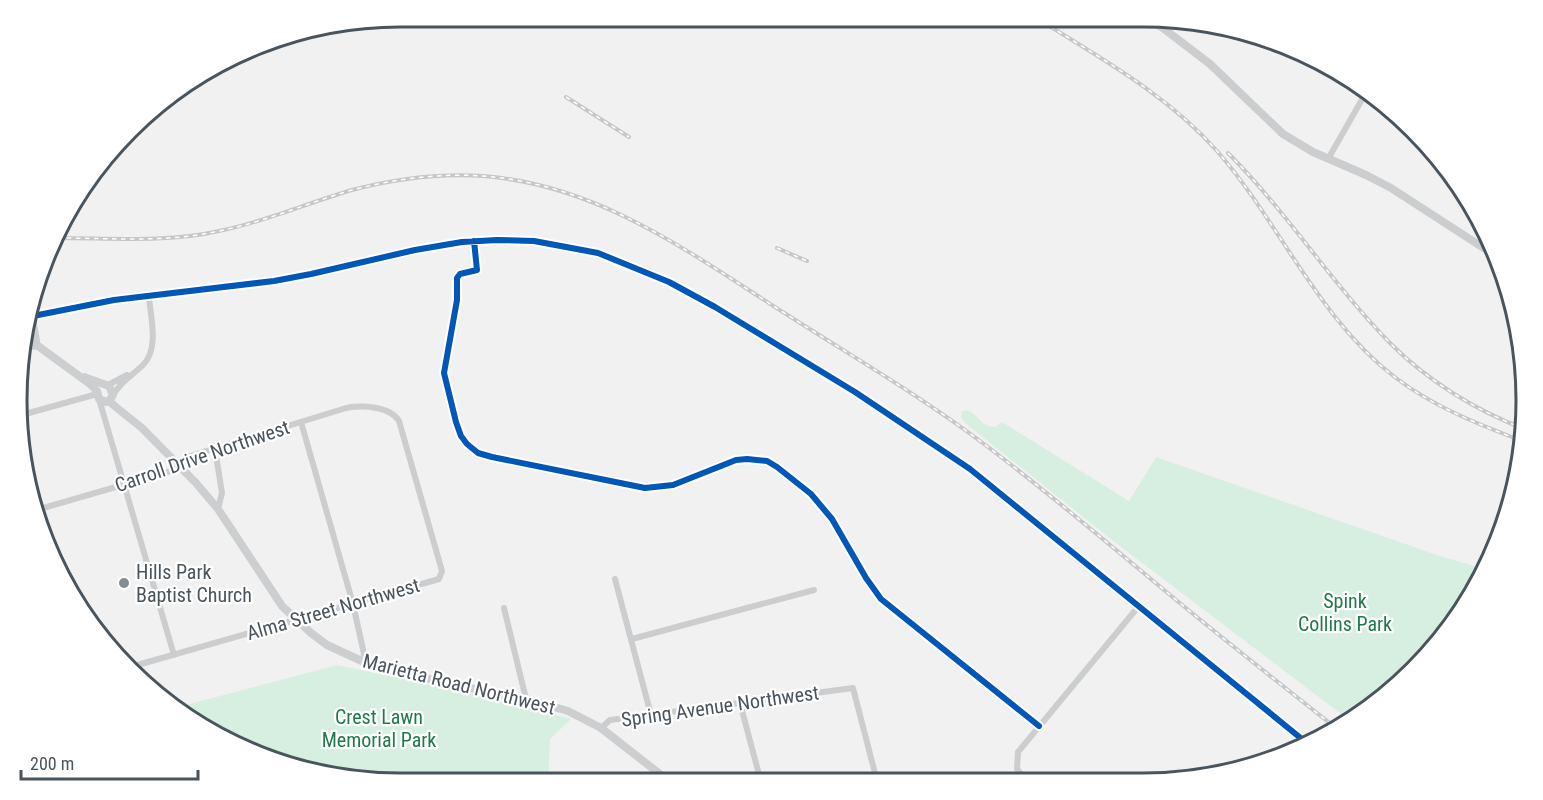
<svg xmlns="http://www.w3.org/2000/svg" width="1543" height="800" viewBox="0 0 1543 800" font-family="'Roboto Condensed',sans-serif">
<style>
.green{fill:#d7efe0}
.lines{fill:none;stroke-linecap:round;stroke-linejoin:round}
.minor{stroke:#cbcdcf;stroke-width:6}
.tertiary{stroke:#cbcdcf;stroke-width:8}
.secondary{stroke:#ccced0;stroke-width:8}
.rail-casing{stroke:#c6c7c9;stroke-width:4}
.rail{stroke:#fff;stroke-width:1.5;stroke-dasharray:4.5;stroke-linecap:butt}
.tertiary-bridge{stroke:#cbcdcf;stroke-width:8}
.cycleway-casing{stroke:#fff;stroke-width:10}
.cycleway{stroke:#0057b8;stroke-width:6}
.poi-dot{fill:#848b91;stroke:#fff;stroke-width:2}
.labels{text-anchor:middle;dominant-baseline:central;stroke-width:4.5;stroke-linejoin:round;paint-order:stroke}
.street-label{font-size:20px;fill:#49545d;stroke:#fff}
.poi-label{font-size:20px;fill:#49545d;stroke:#fff;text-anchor:start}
.park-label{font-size:20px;fill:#1e7a4a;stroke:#fff}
.rim{fill:none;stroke:#49545d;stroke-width:3}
</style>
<rect width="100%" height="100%" fill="#f1f1f1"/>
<path class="green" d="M965,410C980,413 977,426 995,427L1002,422L1129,501L1156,457L1434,554L1487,570L1432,653L1376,704L1349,720L1112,540L965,423L961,417V412Z
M337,665L483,696L571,719L550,739L548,782L375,783L230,744L178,707Z"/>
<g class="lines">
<path class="minor" d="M1328,159L1364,96
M474,241L477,270L460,274L457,278V300L444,373L456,422L461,436L467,444L478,453L492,457L645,488L673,485L736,460L747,459L767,461L777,467L811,494L832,519L866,578L881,599L1039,726
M29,317L114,300L274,281L311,274L415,250L462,242L497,240L534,241L598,253L669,282L715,307L855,392L970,469L1308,744
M25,348L38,346
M108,385L127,375
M113,395C120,382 134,374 143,365C160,348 150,316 149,296
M99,399L174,655
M18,416L97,394
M301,422L353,604L366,663
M215,449L222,493L218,509
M40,509L171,471L187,457L346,408C362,405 390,406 399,421L442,571L439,579L127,668
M615,579L651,715
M504,608L526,699
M632,639L814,590
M740,703L761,782
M601,728L610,720L853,688L877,781
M1027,781L1017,769L1018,752L1138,607
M592,782L593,776L600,782"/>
<path class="tertiary" d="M1143,17L1163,28L1210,64L1283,134L1313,152L1366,175L1391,188L1493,254"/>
<path class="secondary" d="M38,346L90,384L97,391L99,399L106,402L109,401L117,408L142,428L196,483L218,509L282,606L311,633L327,645L366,663L454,685L526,699L568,711L601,728L670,782
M84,377L109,386L113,395L109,401"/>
<defs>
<path id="rail" d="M1035,17C1098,57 1167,94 1217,151C1280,223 1318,319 1396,378C1434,407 1478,424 1522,441
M566,97L629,137
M1228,153C1287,212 1332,284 1391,344C1427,380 1476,411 1525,429
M58,238C111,238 167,243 219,231C265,222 307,203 352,190C394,179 439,173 483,176C600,185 690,253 786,314C853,357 924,398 988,447C1054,497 1117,551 1181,604C1232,646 1284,687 1336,728
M777,248L807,261"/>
</defs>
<use href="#rail" class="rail-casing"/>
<use href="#rail" class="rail"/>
<path class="tertiary-bridge" d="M29,302L36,341"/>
<defs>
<path id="cycleway" d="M474,241L477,270L460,274L457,278V300L444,373L456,422L461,436L467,444L478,453L492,457L645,488L673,485L736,460L747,459L767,461L777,467L811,494L832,519L866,578L881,599L1039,726
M28,317L114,300L274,281L311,274L415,250L462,242L497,240L534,241L598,253L669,282L715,307L855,392L970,469L1308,744"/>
</defs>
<use href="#cycleway" class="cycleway-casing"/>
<use href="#cycleway" class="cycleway"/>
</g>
<circle class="poi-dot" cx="124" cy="583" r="6"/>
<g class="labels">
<g class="street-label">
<text transform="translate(202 456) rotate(-19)">Carroll Drive Northwest</text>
<text transform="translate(333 609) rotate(-16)">Alma Street Northwest</text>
<text transform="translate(459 684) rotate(14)">Marietta Road Northwest</text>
<text transform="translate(720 706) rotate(-8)">Spring Avenue Northwest</text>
</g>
<g class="poi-label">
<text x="136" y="572">Hills Park<tspan x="136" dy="23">Baptist Church</tspan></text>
</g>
<g class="park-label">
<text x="1345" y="601">Spink<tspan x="1345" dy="23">Collins Park</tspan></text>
<text x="379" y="717">Crest Lawn<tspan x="379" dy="23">Memorial Park</tspan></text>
</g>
</g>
<path d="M0 0H1543V800H0ZM400 27H1143A373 373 0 0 1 1516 400V400A373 373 0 0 1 1143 773H400A373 373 0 0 1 27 400V400A373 373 0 0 1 400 27Z" fill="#fff" fill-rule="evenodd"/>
<path class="rim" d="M400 27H1143A373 373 0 0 1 1516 400V400A373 373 0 0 1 1143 773H400A373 373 0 0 1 27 400V400A373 373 0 0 1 400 27Z"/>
<path d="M21 770v9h177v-9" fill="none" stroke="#49545d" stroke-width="3"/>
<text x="30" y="770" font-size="18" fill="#49545d" stroke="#ffffff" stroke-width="4.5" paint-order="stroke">200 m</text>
</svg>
